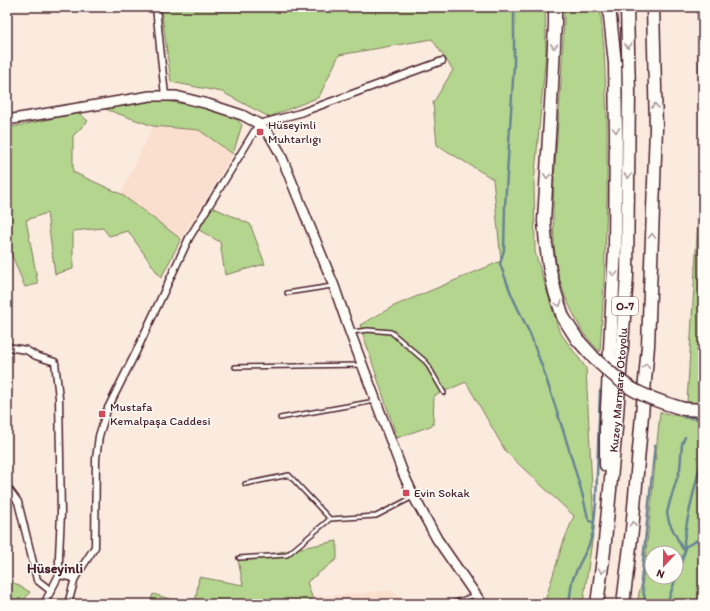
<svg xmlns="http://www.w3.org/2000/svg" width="710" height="611" viewBox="0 0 710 611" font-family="Itim,sans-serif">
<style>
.built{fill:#fadfce}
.green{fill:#b4d58e;stroke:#7f7a5c;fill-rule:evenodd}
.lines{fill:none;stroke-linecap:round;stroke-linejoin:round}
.stream{stroke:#678493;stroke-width:2.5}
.service-casing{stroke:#4a1f2b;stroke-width:6}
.minor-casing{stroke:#4a1f2b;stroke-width:9}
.secondary-casing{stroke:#4a1f2b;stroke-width:12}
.motorway-casing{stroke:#4a1f2b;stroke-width:15}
.service{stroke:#fdfcf7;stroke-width:3}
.minor{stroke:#fdfcf7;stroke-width:6}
.secondary{stroke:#fdfcf7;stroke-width:9}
.motorway{stroke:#fdfcf7;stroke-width:12}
.motorway-bridge-casing{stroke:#4a1f2b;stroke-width:15;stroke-linecap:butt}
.motorway-bridge{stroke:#fdfcf7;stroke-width:12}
.oneway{stroke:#ac999b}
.poi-dot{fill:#d1495b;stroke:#fdfcf7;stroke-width:1.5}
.labels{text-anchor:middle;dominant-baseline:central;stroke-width:3;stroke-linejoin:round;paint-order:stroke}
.shield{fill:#fdfcf7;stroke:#806168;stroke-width:1}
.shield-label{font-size:11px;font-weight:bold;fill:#4a1f2b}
.poi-label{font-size:12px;fill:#4a1f2b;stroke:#fdfcf7;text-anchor:start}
.street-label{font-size:12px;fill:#4a1f2b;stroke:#fdfcf7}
.quarter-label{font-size:14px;font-weight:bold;fill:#4a1f2b;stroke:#fdfcf7}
</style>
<rect width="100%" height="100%" fill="#fbebdf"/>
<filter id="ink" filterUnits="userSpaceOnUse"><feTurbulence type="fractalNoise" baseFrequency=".025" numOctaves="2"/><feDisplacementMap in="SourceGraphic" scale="8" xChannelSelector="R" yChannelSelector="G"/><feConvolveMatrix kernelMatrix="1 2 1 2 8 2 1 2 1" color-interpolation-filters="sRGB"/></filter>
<g filter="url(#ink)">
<path class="built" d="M153,126L199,130L233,154L181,239L121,194Z
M391,590L408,604H307L312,597Z"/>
<path class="green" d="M161,7H330L332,10L337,7H545L546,51L534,184L535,252L559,331L586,368L594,527L583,604H544L563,543L574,516L506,452L466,382L434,396L433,425L397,438L360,325L394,306L501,261L493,179L437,145L433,103L453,70L432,39L339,55L319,97L269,117L222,92L171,82Z
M564,7H600L604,49L607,119V196L604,284L600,352L583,333L566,299L557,271L554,244L553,213L554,179L561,83L564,20Z
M697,7H703V403L687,402L701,169Z
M159,100L229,111L242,125L233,154L199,130L153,126L105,109Z
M79,113L88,121L73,136V172L121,194L181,239L161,278L128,231L109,236L103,228L73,231V269L55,274L47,213L26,220L38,284L25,287L10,251L7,252V128Z
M212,207L250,224L265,264L225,275L220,242L199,230Z
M660,412L683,417V418L703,420V595L697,604H637L639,593L643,580L651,505ZM652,553H676V577H652Z
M337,541V559L307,582L312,597L307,604H195L199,577L243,585L238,560Z
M7,579L30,592L21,604H7Z
M153,594L187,604H149Z"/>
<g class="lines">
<path class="stream" d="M514,12V64L505,206L504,250L500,264L512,296L530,334L543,369L564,433L582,493L588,518L590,521L594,523
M685,417L703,418
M685,547L703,537
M684,550L681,546L669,522L667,513L670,501L680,469L682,444L685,437
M569,604L572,581L579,565L589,545L593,532L596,503L600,391
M646,604L641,581L655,445
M667,604L685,551L684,541L687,522L692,499L703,453"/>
<defs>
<path id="service" d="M287,293L332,286
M352,332L368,330L391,332L426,362L444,393
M235,367L361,365
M280,418L375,401
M245,484L289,475L330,519
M239,558L287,555L330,519L376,516L413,497
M450,604L475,595"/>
<path id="minor" d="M156,7L165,96
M7,347L26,350L36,356L55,362L59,398L61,513L59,556V575
M7,487L18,502L30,550L37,580L51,591
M44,604L59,575L75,578
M68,604L75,578L95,547L96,459L99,436L107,410L136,352L189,238L259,124L300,113L442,61"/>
<path id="secondary" d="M7,120L150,96H176L208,104L242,115L259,124L271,137L280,153L334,286L350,332L403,473L414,497L437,539L482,604"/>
<g id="motorway">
<path d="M555,7V23L552,87L544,221L546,244L549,266L555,292L563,317L577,339L595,359"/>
<path d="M684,409L703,410"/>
<path d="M606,465V429L615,247L616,134L615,63L609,7"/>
<path id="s1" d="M597,604L604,551L616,428L627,276L629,93L627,7"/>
<path d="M623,604L632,530L648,346L656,128L653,7"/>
</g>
</defs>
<use href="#service" class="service-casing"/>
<use href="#minor" class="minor-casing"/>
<use href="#secondary" class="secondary-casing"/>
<use href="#motorway" class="motorway-casing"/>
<use href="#service" class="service"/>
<use href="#minor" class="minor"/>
<use href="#secondary" class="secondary"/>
<use href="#motorway" class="motorway"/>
<defs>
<path id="motorway-bridge" d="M595,359C607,370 620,382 634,390C650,399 667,404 684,409"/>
</defs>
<use href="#motorway-bridge" class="motorway-bridge-casing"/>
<use href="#motorway-bridge" class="motorway-bridge"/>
</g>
<defs><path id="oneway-chevron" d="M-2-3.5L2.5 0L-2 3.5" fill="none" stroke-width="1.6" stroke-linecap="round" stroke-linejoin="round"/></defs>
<g class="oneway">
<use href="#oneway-chevron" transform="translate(554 46) rotate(93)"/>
<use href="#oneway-chevron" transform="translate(628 46) rotate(89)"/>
<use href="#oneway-chevron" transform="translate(655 106) rotate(-91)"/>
<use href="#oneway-chevron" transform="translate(616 130) rotate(89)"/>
<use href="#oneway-chevron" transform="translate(547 176) rotate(94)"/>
<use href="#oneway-chevron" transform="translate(628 176) rotate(91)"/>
<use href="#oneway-chevron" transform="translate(652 236) rotate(-88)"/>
<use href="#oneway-chevron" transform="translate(614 274) rotate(93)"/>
<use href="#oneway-chevron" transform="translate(559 304) rotate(70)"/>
<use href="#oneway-chevron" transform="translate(646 366) rotate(-85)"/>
<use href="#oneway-chevron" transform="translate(633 524) rotate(-85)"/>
<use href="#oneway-chevron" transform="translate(602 571) rotate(98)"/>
</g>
</g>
<g class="poi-dot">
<rect x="256" y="128" width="8" height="8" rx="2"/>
<rect x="98" y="410" width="8" height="8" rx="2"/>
<rect x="402" y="489" width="8" height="8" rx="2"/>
</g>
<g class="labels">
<rect class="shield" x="612" y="297" width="26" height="18" rx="3"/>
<g class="shield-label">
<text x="625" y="306">O-7</text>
</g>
<g class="poi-label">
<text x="268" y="125">Hüseyinli<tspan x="268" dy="14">Muhtarlığı</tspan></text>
<text x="110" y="407">Mustafa<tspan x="110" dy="14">Kemalpaşa Caddesi</tspan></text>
<text x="414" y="493">Evin Sokak</text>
</g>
<g class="street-label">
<text stroke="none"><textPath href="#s1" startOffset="215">Kuzey Marmara Otoyolu</textPath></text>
</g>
<g class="quarter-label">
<text x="55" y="568">Hüseyinli</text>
</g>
</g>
<rect width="710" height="611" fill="none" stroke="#fdfcf7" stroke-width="24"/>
<rect x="12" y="12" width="686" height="587" fill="none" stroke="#4a1f2b" stroke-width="1.5" filter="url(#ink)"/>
<g transform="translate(664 565) rotate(202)"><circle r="19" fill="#fdfcf7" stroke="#b5a4a5"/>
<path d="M0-3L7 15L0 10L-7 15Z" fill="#d1495b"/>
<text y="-6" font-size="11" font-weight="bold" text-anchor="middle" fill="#4a1f2b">N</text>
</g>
</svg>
